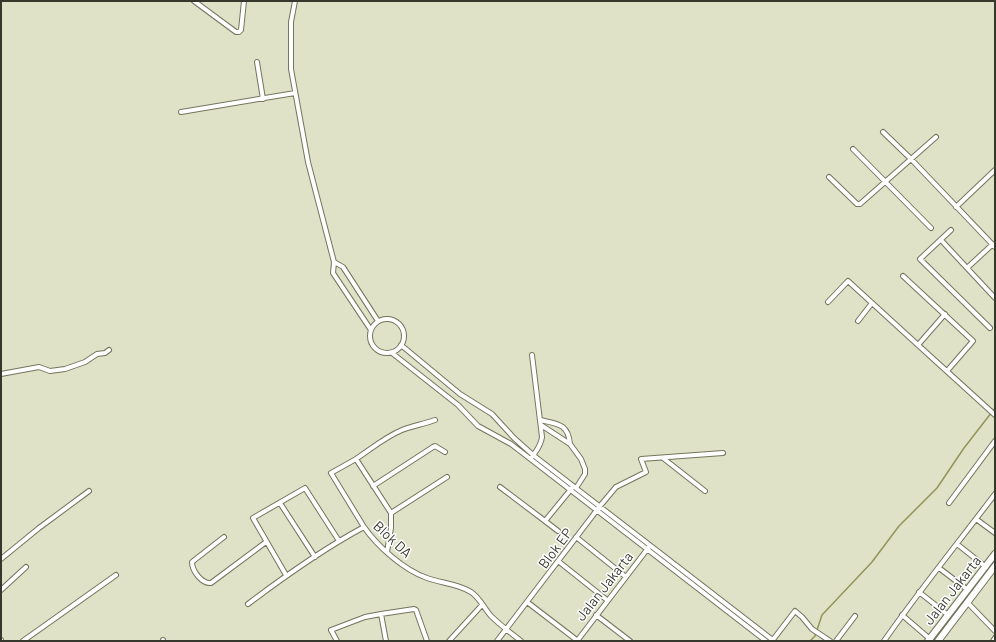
<svg xmlns="http://www.w3.org/2000/svg" width="996" height="642" viewBox="0 0 996 642" font-family="Barlow,sans-serif">
<style>
.lines{fill:none;stroke-linecap:round;stroke-linejoin:round}
.stream{stroke:#919558;stroke-width:1.5}
.minor-casing{stroke:#73755d;stroke-width:6}
.secondary-casing{stroke:#73755d;stroke-width:8}
.minor{stroke:#fff;stroke-width:4}
.secondary{stroke:#fff;stroke-width:6}
.labels{text-anchor:middle;dominant-baseline:central;stroke-width:3;stroke-linejoin:round;paint-order:stroke}
.street-label{font-size:14px;fill:#36372d;stroke:#fff}
</style>
<rect width="100%" height="100%" fill="#dfe2c7"/>
<g class="lines">
<path class="stream" d="M810,641L815,636L822,615L872,562L899,526L937,488L964,448L995,408"/>
<defs>
<path id="minor" d="M194,1L236,32H239L241,30L244,1
M295,1L291,22V69L308,162L334,262L333,273L371,330
M257,62L263,99
M181,112L295,93
M883,132L911,159L995,247
M853,149L931,228
M829,177L857,204H860L936,137
M956,207L995,170
M951,230L920,259L990,328
M941,240L967,268
M993,244L967,268L995,298
M334,262L343,267L378,321
M903,276L973,341L947,371
M828,302L848,281L918,345L945,314
M370 336a17 17 0 1 1 34 0a17 17 0 1 1-34 0Z
M858,321L872,303
M401,345L460,394L492,414L514,438L533,455L774,641
M918,345L995,415
M392,353L458,405L478,426L511,444L766,641
M532,355L542,437C541,446 536,451 532,457
M1,374L39,367L50,371L65,369L85,362L97,354L105,353L109,350
M540,420C557,424 568,423 570,444
M541,425L570,444L581,459L585,469V474L576,488
M663,458L705,491
M356,459C371,449 385,437 402,430C412,426 424,424 435,420
M373,486L433,447L435,446L445,452
M500,487L545,521L572,488
M280,503L315,557
M949,503L995,441
M391,513L447,477
M976,519L995,533
M545,521L558,531
M364,527L331,473L356,459L391,513V528L387,552
M224,537L192,562C192,571 202,584 211,583L266,542
M576,537L626,577
M957,544L986,567
M1,559L39,528L89,491
M558,561L607,600
M939,568L968,590
M286,575L253,518L305,488L339,541
M1,590L26,567
M919,592L948,615
M527,602L578,641
M967,602L995,631
M248,604C285,576 323,549 364,527C378,547 404,570 427,578C441,583 459,584 471,592C480,598 484,608 491,616C500,625 511,633 521,641
M596,615L630,641
M902,615L930,639
M1,640V641
M23,641L116,575
M163,641V640
M337,641L331,630L365,617L381,614
M386,641L381,614L414,609L416,610L427,641
M449,641L482,605
M497,641L600,506L616,487L646,472L641,459L723,453
M577,641L649,547
M772,641L795,611L802,617L812,629L830,641
M836,641L855,616
M884,641C919,591 958,543 995,494
M993,641L995,638"/>
<path id="secondary" d="M928,641L995,554
M938,641L995,566"/>
</defs>
<use href="#minor" class="minor-casing"/>
<use href="#secondary" class="secondary-casing"/>
<use href="#minor" class="minor"/>
<use href="#secondary" class="secondary"/>
</g>
<g class="labels">
<g class="street-label">
<text transform="translate(393 539) rotate(43)">Blok DA</text>
<text transform="translate(555 548) rotate(-53)">Blok EP</text>
<text transform="translate(604 586) rotate(-52)">Jalan Jakarta</text>
<text transform="translate(952 590) rotate(-52)">Jalan Jakarta</text>
</g>
</g>
<rect width="996" height="642" fill="none" stroke="#36372d" stroke-width="4"/>
</svg>
